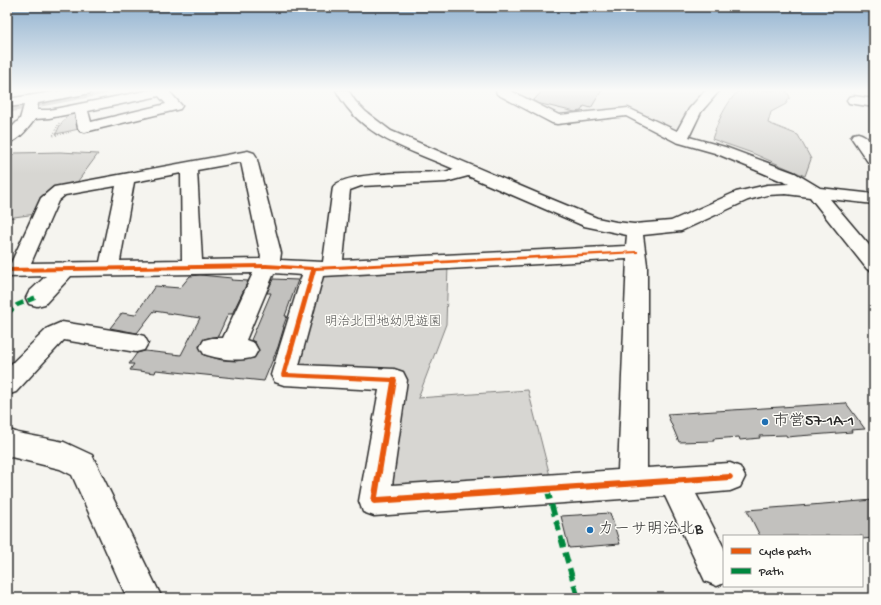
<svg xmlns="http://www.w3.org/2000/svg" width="881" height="605" viewBox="0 0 881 605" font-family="'Gochi Hand','Klee One',sans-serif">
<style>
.built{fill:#e6e5e0}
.green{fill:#d7d6d2;stroke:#81807e}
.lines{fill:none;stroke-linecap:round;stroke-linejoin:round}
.river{fill:#adaca9;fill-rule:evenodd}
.building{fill:#c2c1be;stroke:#2b2b2b}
.minor-casing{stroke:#2b2b2b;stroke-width:3}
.path{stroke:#2b2b2b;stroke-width:1.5;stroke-dasharray:0.5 2;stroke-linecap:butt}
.minor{fill:#fdfcf7;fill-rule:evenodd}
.quiet-far1{stroke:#00873e;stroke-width:4.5;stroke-dasharray:8 4.5;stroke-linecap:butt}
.quiet{stroke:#00873e;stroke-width:5.5;stroke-dasharray:11 5.5;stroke-linecap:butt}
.cycleway-casing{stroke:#fdfcf7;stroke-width:3}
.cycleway{fill:#e8590c;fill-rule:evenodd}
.poi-dot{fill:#1f6fb2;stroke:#fdfcf7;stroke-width:1.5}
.labels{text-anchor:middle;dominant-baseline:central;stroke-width:3;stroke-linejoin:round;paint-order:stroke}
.park-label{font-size:13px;fill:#565655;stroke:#fdfcf7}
.near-poi-label{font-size:16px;fill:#2b2b2b;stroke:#fdfcf7;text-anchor:start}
</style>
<rect width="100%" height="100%" fill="#f5f4ef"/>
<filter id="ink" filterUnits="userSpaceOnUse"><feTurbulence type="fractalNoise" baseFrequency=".025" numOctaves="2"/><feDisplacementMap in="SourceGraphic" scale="8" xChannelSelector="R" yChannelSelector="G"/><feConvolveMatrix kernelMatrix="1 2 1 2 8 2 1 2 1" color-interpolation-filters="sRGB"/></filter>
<g filter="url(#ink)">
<path class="built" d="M505,90H707L702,94L677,132L628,109L562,118Z"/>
<path class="green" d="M739,90H786L790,97L786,104L771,112L768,123L798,135L811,159L805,176L752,153L712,139C718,121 726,103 739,90Z
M73,112L76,113L79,129L56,134L60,125L70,113Z
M60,152L98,154L75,185L36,214L7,218V161L15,153Z
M448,266L446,324L418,398L528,390L551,480L395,489L389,477L403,375L295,365L320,276L329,273Z"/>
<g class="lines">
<path class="river" d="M78,90H110L108,93L102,95L7,113V103Z"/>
</g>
<path class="building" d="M543,90H602L591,108L584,106L581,111L575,112L541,104L533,101Z
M200,275L232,278L231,280L248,281L232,314H228L218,336L204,339L199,346L204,355L222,360L236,361L254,358L259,351L255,342L251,340L271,293H267L273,279L298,280L285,316H287L283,327H284L278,347L264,381L156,370L155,373L130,370L134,364H129L137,353L145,351L181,355L200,318L154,311L137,333L110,328L122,313L135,315L155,286L180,288L190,276Z
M846,403L865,429L851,430L852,432L798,436L787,437L786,435L759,436L760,438L740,440L739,437L713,439L714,441L679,442L667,414Z
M874,500V538L862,539V536H760L747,510Z
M610,513L620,544L569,548L561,516Z"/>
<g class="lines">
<defs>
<path id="minor" d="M66,90H91L90,93L85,94L38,103L37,110H49L150,90H168L182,106L180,109L85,132L80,131L78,128L75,113L49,118L35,119C28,129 19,140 7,144V132L20,119L24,105L7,107V99ZM159,96L166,104L91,122L88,111Z
M336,90H348L355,101L366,112L391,131L539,194L597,218L616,222L634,224L671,221L736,192L767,185L789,184L715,153L676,142L626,116L557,124L552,123L497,94L496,90H509L559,115L628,108L677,131L689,109L704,92L707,90H720L701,112L689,137L725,147L795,173L820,188L874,194V204L830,199L874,251V271L867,269L810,197L786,194L767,195L748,200L681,231L643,235L647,265V468L730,463L740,467L745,477L740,487L730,491L696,494L724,548V583L717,586L705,581L665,496L374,516L363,512L359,501L379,390L284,385L275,382L271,375L302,275L274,273L246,340L254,343L258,350L254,357C239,362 219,359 204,354L200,347L204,340L212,338H223L253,273L71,276L45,304L37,306L29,304L26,298L29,292L46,276L7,277V263H11L41,198L54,187L248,151L254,153L256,156L281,253L280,260L323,262L333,187C344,171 424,173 445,172L454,169C408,149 360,137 336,90ZM241,162L261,257L260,259L202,260L197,170ZM181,173L182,260L120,261L134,182ZM468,176L584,226L627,235L626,246L343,260L350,190L361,186L446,182ZM116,186L100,262L31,263L58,201L65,195ZM627,259L618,470L392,485L407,380L403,372L394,369L299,365L323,276Z
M854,96L874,99V107L849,103L847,100L849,97Z
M858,133C872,136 874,151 874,164L868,162L851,137L853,134Z
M62,322L136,334L144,336L148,343L144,350L136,352L64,340L16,392L7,395V368L48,328Z
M7,429L18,433L64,442L92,455L162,598H127L72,475L60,469L7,456Z"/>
</defs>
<use href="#minor" class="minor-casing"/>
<path class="path" d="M59,123L53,136L71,132"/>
<use href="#minor" class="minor"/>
<path class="quiet-far1" d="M7,314L17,305L39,296"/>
<path class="quiet" d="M547,489L578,598"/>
<defs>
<path id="cycleway" d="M636,251H638V253L316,270L287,373L396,378L397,380L378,497L730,474L732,475L733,477L732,479L730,480L374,504L372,503L371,501L391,382L284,377H282L281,375L311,270L266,268L7,272V268L266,264L314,267Z"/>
</defs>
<use href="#cycleway" class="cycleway-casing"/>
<use href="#cycleway" class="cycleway"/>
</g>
</g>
<linearGradient id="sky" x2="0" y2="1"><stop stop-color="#90b1cf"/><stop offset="0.52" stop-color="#fafaf8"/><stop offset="1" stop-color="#fafaf8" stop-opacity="0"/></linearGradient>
<rect width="881" height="174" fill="url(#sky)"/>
<g class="poi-dot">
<circle cx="765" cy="422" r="4"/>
<circle cx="590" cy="530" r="4"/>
</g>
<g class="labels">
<g class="park-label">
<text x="383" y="322">明治北団地幼児遊園</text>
</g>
<g class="near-poi-label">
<text x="773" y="422">市営57-1A-1</text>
<text x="598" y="530">カーサ明治北B</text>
</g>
</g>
<rect width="881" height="605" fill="none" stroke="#fdfcf7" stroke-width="24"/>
<rect x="12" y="12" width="857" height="581" fill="none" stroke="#2b2b2b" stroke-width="1.5" filter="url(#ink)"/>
<rect x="723" y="535" width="140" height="52" fill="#fdfcf7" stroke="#a9a8a5"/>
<rect x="731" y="548" width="20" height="6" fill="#e8590c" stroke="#a9a8a5"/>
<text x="759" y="555" font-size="12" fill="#2b2b2b">Cycle path</text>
<rect x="731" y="568" width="20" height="6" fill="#00873e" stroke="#a9a8a5"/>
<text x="759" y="575" font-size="12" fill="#2b2b2b">Path</text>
</svg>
